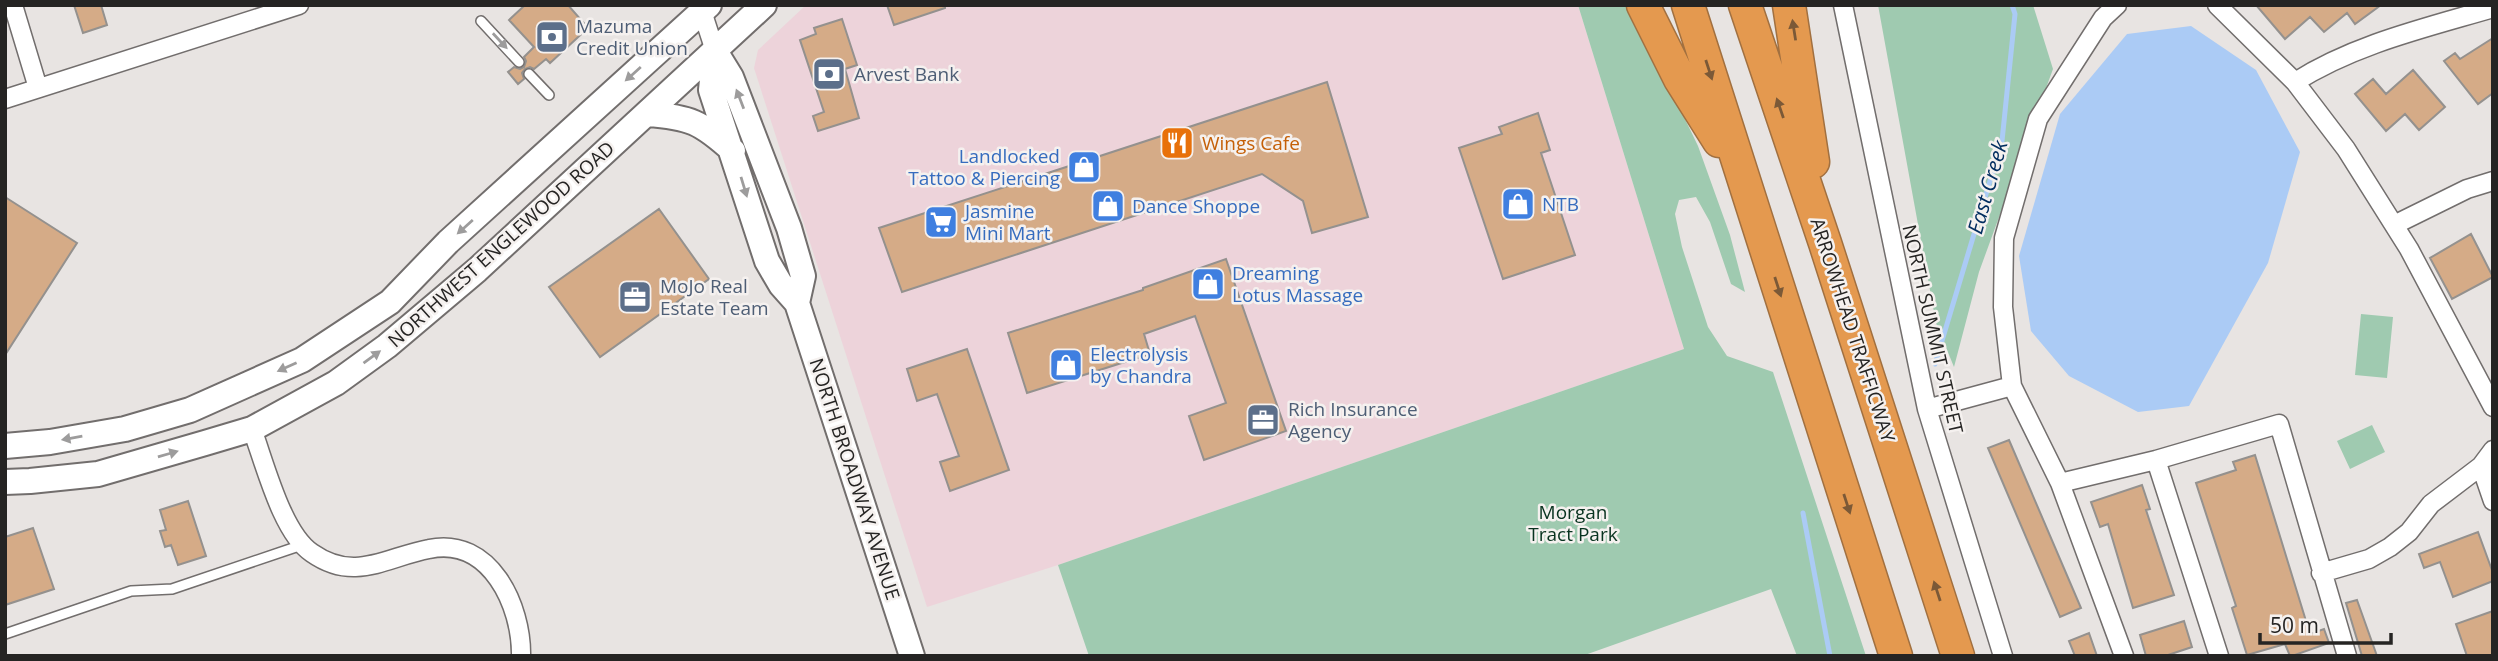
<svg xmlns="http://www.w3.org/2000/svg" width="2498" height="661" viewBox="0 0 2498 661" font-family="'Open Sans',sans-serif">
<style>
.commercial{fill:#edd3da}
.green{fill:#9fcab0}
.water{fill:#abcbf5}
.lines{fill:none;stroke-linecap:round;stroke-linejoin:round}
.stream{stroke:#abcbf5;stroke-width:5}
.building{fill:#d5ab87;stroke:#94918e;stroke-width:2}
.lane-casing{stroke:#726e6d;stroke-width:12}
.street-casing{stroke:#726e6d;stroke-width:21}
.secondary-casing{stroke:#726e6d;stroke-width:28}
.highway-casing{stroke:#a17040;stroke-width:35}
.lane{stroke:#fff;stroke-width:9}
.street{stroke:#fff;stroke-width:18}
.secondary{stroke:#fff;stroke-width:24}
.highway{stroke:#e4994f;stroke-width:32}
.oneway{fill:#7b5937}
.oneway2{fill:#9d9c9c}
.labels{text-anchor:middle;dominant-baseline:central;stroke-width:5;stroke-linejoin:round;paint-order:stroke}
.service-label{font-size:19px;fill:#4e5e75;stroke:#f5f1ef;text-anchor:start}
.food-label{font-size:19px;fill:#c56008;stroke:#f5f1ef;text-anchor:start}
.shop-label{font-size:19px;fill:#366cbe;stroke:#f5f1ef;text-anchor:start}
.street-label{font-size:19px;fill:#252423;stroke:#f5f1ef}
.park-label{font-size:19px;fill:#08331f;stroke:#f5f1ef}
.water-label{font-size:21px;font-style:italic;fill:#032e60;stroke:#f5f1ef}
</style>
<rect width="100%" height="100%" fill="#e8e4e2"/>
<path class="commercial" d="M806,5H1578L1684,349L1058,565L927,607L754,68L758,50Z"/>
<path class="green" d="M1578,5H1630L1698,146L1730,235L1745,292L1731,284L1710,222L1696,197L1679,200L1675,214L1682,247L1708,327L1727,356L1773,372L1866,656H1797L1771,589L1582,656H1089L1058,565L1684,349Z
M1878,5H2033L2053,69L1979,272L1954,367L1936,323Z
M2361,314L2393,317L2387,378L2355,375Z
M2372,425L2385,452L2350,469L2337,441Z"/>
<path class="water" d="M2191,26L2256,70L2300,152L2268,263L2189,406L2138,412L2069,376L2031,331L2019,256L2060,114L2127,34Z"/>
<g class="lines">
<path class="stream" d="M1935,364L2002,141L2015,14L2012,5
M1803,513L1830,656"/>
</g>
<path class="building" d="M74,5H101L107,25L83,33Z
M525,5H568L588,28L550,63L546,59L534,69L530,67L525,69L522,73L524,79L518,84L508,72L514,67L520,69L524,67L526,61L524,57L534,47L509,20Z
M887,5H945V8L894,25Z
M2256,5H2381L2355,24L2347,13L2324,32L2310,17L2285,39Z
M842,19L857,65L845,69L859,118L818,131L813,116L824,112L800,40L816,34L814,28Z
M2493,38V93L2478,104L2444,61L2455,53L2460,59Z
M2413,70L2445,107L2419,130L2405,114L2386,131L2355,94L2373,79L2386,94Z
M1327,82L1368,217L1312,233L1303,201L1262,174L902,292L879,228Z
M1538,113L1550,150L1541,153L1575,255L1503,279L1459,148L1502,134L1499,127Z
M5,197L77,243L5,355Z
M659,209L709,279L600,357L549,287Z
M2471,234L2493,277L2452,299L2430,258Z
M1226,259L1286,431L1204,460L1189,416L1226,403L1195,316L1144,334L1150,354L1027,393L1008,333L1143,290V288Z
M967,349L1009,470L950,491L940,462L959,456L937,394L917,401L907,369Z
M2009,440L2081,608L2060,617L1988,448Z
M2255,455L2310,634L2324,629L2329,643L2292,656H2290L2285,644L2247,655L2232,608L2236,606L2196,483L2236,470L2233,462Z
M2142,485L2150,509L2146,510L2174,595L2133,608L2108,524L2100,527L2091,502Z
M188,501L206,556L178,565L171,545L165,547L160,531L166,530L160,510Z
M33,528L54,589L5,605V537Z
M2478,532L2493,573V581L2453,597L2440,562L2424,568L2419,554Z
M2357,600L2377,656H2362L2346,603Z
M2493,611V656H2467L2456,624Z
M2184,621L2192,647L2165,656H2146L2140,635Z
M2089,633L2097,656H2075L2069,641Z"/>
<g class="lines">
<defs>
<path id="lane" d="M481,21L519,62
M529,74L549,95
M5,634L131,591L172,589L302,545"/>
<path id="street" d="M13,5L38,88
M700,5L715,51
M1843,5L1927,409L2003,656
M2117,5L2103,18L2038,119L2004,238L2003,307L2012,386L2060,483L2124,656
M2217,5L2295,82L2346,149L2409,249L2493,407
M2295,82C2355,44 2425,28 2493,8
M5,99L299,5
M2394,225L2467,189L2493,181
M1927,409L2012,386
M252,429C265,464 282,533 312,553C355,583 386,557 429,549C490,536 522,606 521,656
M2156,460L2219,656
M2481,466L2493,501
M2060,483L2156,460L2279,424L2347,656
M2321,573L2369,559L2390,547L2409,532L2431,504L2481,466L2493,450"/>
<path id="secondary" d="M715,51L711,90L767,261L781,285L797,303L912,656
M715,51L731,77L789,228L803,276L797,303
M647,114C690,117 701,122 733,151
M5,446L50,442L125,429L190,410L302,360L390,302L448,242L709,5
M5,482L30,481L98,474L205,443L252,429L336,383L387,346L477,270L764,5"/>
<path id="highway" d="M1643,5L1680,79L1719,141
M1688,5L1896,656
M1745,5L1825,243L1958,656
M1789,5L1813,162"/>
</defs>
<use href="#lane" class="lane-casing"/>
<use href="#street" class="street-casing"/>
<use href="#secondary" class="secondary-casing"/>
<use href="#highway" class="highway-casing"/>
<use href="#lane" class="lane"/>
<use href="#street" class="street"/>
<use href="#secondary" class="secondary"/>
<use href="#highway" class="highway"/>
</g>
<defs><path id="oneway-solid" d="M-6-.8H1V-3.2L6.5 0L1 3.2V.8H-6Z" transform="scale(1.75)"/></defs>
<g class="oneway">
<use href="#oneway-solid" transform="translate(1794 30) rotate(-99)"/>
<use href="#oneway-solid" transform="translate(1709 70) rotate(72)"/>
<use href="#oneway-solid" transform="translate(1780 108) rotate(-109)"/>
<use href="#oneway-solid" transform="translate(1778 287) rotate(72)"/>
<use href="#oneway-solid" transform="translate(1847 504) rotate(72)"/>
<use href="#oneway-solid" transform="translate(1937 591) rotate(-108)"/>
</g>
<g class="oneway2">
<use href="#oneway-solid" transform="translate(500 41) rotate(47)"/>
<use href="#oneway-solid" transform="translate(633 74) rotate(138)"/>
<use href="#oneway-solid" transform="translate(740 99) rotate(-111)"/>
<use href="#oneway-solid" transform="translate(744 187) rotate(73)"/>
<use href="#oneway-solid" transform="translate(465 227) rotate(138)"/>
<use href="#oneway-solid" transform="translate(372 357) rotate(-36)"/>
<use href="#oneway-solid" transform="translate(287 367) rotate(156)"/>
<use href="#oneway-solid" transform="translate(72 438) rotate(170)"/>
<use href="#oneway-solid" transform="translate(168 454) rotate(-16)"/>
</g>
<defs>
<symbol id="bank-square" viewBox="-11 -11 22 22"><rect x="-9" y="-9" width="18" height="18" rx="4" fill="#5c6f8a" stroke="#f5f1ef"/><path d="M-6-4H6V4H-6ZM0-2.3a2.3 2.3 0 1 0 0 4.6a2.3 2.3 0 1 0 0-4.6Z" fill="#fff"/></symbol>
<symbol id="restaurant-square" viewBox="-11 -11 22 22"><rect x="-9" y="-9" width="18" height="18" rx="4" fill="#e8710a" stroke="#f5f1ef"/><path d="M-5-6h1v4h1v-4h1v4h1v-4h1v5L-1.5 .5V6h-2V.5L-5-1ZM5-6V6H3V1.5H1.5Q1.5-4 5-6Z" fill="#fff"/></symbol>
<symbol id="shop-square" viewBox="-11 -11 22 22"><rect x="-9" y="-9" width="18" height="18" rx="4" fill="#3f7fe0" stroke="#f5f1ef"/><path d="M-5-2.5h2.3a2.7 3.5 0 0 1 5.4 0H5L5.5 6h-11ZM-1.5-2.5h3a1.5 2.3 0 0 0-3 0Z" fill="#fff"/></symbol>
<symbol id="supermarket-square" viewBox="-11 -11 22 22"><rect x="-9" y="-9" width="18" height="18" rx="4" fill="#3f7fe0" stroke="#f5f1ef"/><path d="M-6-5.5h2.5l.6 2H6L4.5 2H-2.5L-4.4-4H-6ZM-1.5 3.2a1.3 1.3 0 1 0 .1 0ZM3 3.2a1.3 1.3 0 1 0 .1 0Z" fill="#fff"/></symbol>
<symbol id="office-square" viewBox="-11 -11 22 22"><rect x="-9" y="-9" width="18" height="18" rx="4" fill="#5c6f8a" stroke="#f5f1ef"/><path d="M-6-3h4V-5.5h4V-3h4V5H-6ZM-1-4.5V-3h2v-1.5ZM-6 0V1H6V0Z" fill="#fff"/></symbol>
</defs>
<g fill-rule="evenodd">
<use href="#bank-square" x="533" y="18" width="38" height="38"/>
<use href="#bank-square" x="810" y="55" width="38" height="38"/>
<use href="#restaurant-square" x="1158" y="124" width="38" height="38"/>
<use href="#shop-square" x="1065" y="148" width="38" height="38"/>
<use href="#shop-square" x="1499" y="185" width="38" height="38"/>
<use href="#shop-square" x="1089" y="187" width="38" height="38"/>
<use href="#supermarket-square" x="922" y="203" width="38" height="38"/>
<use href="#shop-square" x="1189" y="265" width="38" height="38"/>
<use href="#office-square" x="616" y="278" width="38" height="38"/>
<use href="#shop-square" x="1047" y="346" width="38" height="38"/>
<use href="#office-square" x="1244" y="401" width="38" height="38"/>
</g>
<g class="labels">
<g class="service-label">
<text x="576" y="26">Mazuma<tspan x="576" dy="22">Credit Union</tspan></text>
<text x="854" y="74">Arvest Bank</text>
<text x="660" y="286">MoJo Real<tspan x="660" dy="22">Estate Team</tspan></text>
<text x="1288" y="409">Rich Insurance<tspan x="1288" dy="22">Agency</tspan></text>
</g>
<g class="food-label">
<text x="1202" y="143">Wings Cafe</text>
</g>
<g class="shop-label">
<text x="1060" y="156" text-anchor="end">Landlocked<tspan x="1060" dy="22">Tattoo &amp; Piercing</tspan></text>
<text x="1542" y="204">NTB</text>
<text x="1132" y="206">Dance Shoppe</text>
<text x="965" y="211">Jasmine<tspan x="965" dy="22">Mini Mart</tspan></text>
<text x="1232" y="273">Dreaming<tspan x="1232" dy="22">Lotus Massage</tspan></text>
<text x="1090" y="354">Electrolysis<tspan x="1090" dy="22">by Chandra</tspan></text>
</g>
<g class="street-label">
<text transform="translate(501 244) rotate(-42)">NORTHWEST ENGLEWOOD ROAD</text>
<text transform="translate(1933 329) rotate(77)">NORTH SUMMIT STREET</text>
<text transform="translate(1853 330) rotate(72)">ARROWHEAD TRAFFICWAY</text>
<text transform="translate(855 479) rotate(72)">NORTH BROADWAY AVENUE</text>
</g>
<g class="park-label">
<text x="1573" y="512">Morgan<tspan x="1573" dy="22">Tract Park</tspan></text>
</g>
<g class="water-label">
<text transform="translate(1987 187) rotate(-74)">East Creek</text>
</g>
</g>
<rect width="2498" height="661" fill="none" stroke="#252423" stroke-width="14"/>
<path d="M2260 633v10h131v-10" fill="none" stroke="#252423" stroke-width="3.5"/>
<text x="2270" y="633" font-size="21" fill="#252423" stroke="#f5f1ef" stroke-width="5" paint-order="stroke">50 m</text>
</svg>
